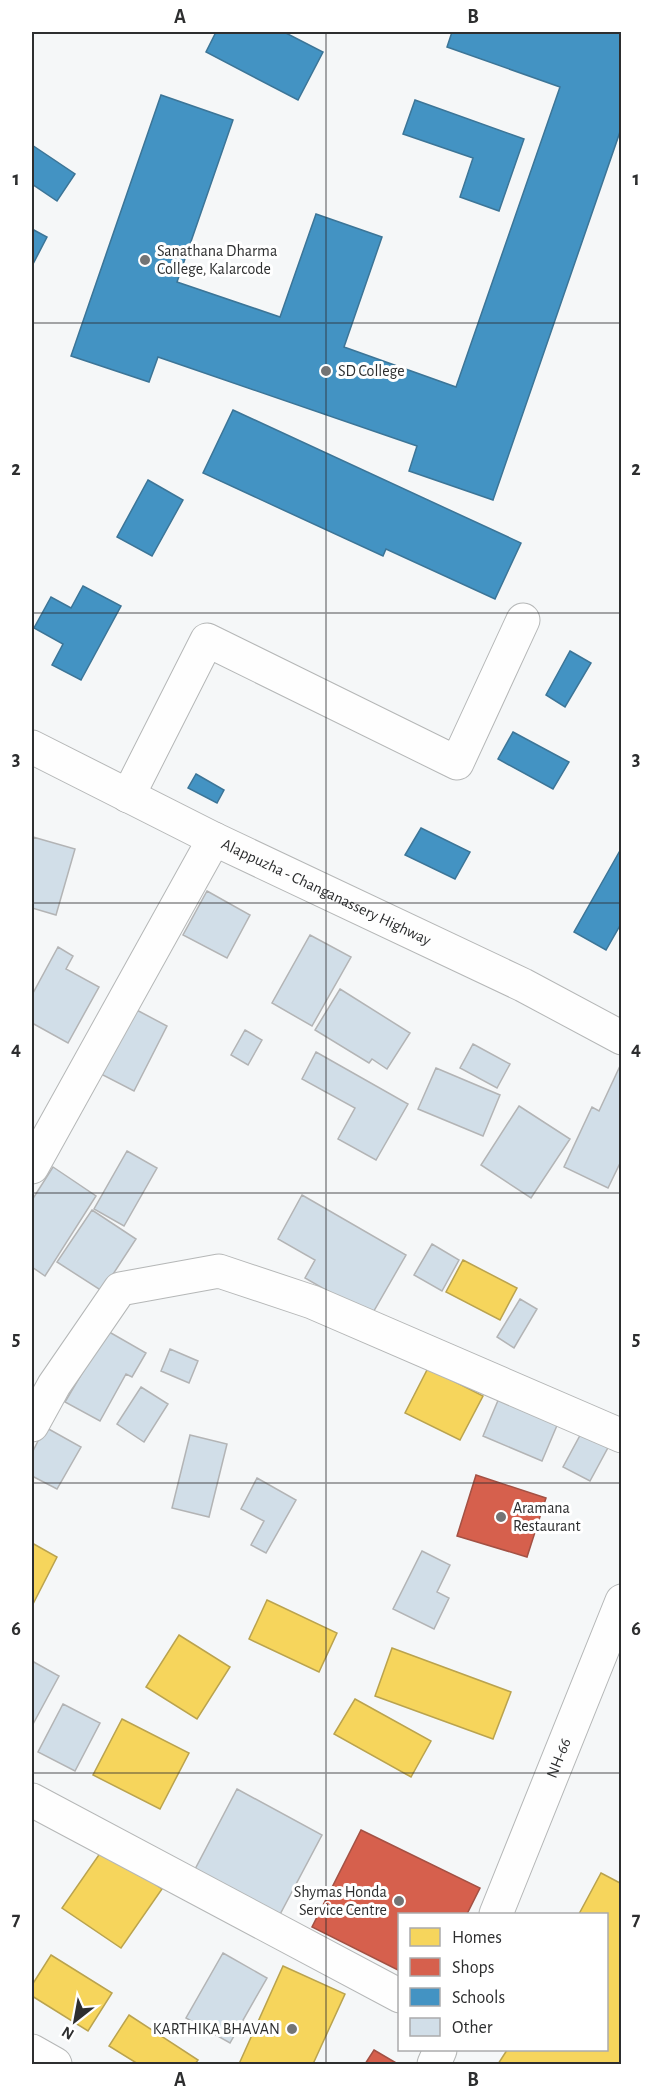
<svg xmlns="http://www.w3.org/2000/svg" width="653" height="2096" viewBox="0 0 653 2096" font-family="'Alegreya Sans',sans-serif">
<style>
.homes{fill:#f6d55c;stroke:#baa34e;stroke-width:1.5}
.shops{fill:#d6604d;stroke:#a35144;stroke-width:1.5}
.schools{fill:#4393c3;stroke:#3c7597;stroke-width:1.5}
.building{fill:#d1dee8;stroke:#b3b4b5;stroke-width:1.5}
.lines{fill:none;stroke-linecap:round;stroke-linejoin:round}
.minor-casing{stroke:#b5b7b7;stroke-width:35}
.major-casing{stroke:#b5b7b7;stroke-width:35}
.minor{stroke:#fefefe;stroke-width:33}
.major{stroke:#fefefe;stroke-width:33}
.grid{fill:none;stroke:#2d2e2f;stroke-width:1.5;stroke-opacity:0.55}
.poi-dot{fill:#737475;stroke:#fff;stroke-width:2}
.labels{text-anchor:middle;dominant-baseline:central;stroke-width:6;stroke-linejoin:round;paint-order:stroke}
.poi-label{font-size:16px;fill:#2d2e2f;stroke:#fff;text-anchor:start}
.street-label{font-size:16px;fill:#2d2e2f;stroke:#fff}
.neatline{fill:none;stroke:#2d2e2f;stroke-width:2}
.grid-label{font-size:20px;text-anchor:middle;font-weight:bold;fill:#2d2e2f}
</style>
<rect width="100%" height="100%" fill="#f5f7f8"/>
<path class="homes" d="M463,1260L517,1288L500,1320L446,1292Z
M428,1368L483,1396L460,1440L405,1413Z
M32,1543L57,1557L32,1606Z
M267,1600L337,1633L319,1672L249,1639Z
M179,1635L230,1667L197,1719L146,1687Z
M392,1648L511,1692L493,1739L375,1696Z
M355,1699L431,1741L411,1777L334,1734Z
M122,1719L189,1753L160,1809L93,1775Z
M103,1849L162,1889L121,1948L62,1908Z
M601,1873L622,1884V2064H498L507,2050H606V1914H579Z
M51,1955L112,1993L88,2031L32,1996V1985Z
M283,1966L345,1994L313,2064H239Z
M129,2015L198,2060L195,2064H138L109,2046Z"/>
<path class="shops" d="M476,1475L546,1498L527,1557L457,1536Z
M361,1830L480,1888L467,1914H400V1971L312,1927Z
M374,2050L398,2064H365Z"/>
<path class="schools" d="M216,32H284L323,52L298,100L206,52Z
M452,32H622V126L493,500L409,471L417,446L158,357L149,382L71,356L161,95L233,120L177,282L280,317L316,214L382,237L344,347L456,387L560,87L447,47Z
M415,100L524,139L499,211L460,197L473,158L403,134Z
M32,145L75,174L57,201L32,184Z
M32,229L47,237L32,266Z
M233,410L521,543L495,599L386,549L383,556L203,473Z
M148,480L183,500L152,556L117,537Z
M83,586L121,606L81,680L52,665L63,644L34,628L51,597L71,608Z
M570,651L591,663L565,707L546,695Z
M513,732L569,762L553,789L498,759Z
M196,774L224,790L217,803L188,788Z
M421,828L470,852L455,879L405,855Z
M622,847V922L606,950L574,932Z"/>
<path class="building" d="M33,837L75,849L56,915L32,908Z
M207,891L250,915L227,958L183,935Z
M310,935L351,957L312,1026L272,1003Z
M58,947L73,956L66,969L99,987L68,1043L32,1023V995Z
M340,989L410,1033L387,1069L372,1059L369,1063L315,1030Z
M131,1007L167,1026L134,1091L97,1072Z
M245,1030L262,1040L248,1065L231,1055Z
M473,1044L510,1064L497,1088L460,1068Z
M316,1052L408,1104L376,1160L338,1139L355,1108L302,1079Z
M620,1066H622V1159L608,1188L564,1167L592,1107L599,1111Z
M436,1068L500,1095L483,1136L418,1109Z
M519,1106L570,1139L531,1198L481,1165Z
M127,1151L157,1168L124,1226L94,1209Z
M53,1167L96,1196L45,1276L32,1267V1200Z
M302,1195L406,1255L371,1316L305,1278L315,1260L278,1239Z
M92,1210L136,1239L102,1291L57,1262Z
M432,1244L459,1260L442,1291L414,1275Z
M520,1299L537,1309L514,1348L497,1337Z
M97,1325L146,1353L132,1377L126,1374L100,1421L65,1402L94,1353Z
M170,1349L198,1361L189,1383L161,1371Z
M141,1387L168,1404L144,1442L117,1424Z
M502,1391L561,1416L542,1461L483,1436Z
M45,1427L81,1447L57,1489L32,1476V1453Z
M584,1428L611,1442L590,1481L563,1467Z
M190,1435L227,1444L209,1517L172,1508Z
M257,1478L296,1500L266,1553L251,1545L264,1521L241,1509Z
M422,1551L450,1565L437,1592L449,1598L434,1629L393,1609Z
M32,1661L59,1676L32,1726Z
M63,1704L100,1723L75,1771L38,1752Z
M237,1789L322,1835L277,1920L192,1875Z
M223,1953L267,1978L230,2043L186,2018Z"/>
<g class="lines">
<defs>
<path id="minor" d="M128,796L207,640L457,763L523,620
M32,1167L214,839
M32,1425L54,1385L120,1289L219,1271L312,1302L622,1436
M32,1800L400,1996
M32,2051L55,2064"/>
<g id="major">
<path id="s1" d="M32,747L214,839L523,985L622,1038"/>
<path id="s2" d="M496,1914L622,1601"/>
<path d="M434,2064L440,2050"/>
</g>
</defs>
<use href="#minor" class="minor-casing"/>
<use href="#major" class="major-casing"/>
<use href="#minor" class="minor"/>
<use href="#major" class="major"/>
</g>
<path class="grid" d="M326,32V2064M32,323H622M32,613H622M32,903H622M32,1193H622M32,1483H622M32,1773H622"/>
<g class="poi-dot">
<circle cx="145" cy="260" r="6"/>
<circle cx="326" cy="371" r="6"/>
<circle cx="501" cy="1517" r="6"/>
<circle cx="399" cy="1901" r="6"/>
<circle cx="292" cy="2029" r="6"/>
</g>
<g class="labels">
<g class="poi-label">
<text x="157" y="251">Sanathana Dharma<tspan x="157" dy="18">College, Kalarcode</tspan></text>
<text x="338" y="371">SD College</text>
<text x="513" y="1508">Aramana<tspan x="513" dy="18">Restaurant</tspan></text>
<text x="387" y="1892" text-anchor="end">Shymas Honda<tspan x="387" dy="18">Service Centre</tspan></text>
<text x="280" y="2029" text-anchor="end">KARTHIKA BHAVAN</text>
</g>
<g class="street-label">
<text stroke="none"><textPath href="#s1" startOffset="328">Alappuzha - Changanassery Highway</textPath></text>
<text stroke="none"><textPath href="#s2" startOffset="168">NH-66</textPath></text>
</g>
</g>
<rect width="653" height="2096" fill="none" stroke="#ffffff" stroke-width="66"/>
<rect x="398" y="1913" width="210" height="138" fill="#ffffff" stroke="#ababac" stroke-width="1.5"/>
<rect x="410" y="1928" width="30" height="18" fill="#f6d55c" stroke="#ababac" stroke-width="1.5"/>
<text x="452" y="1943" font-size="18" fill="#2d2e2f">Homes</text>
<rect x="410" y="1958" width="30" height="18" fill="#d6604d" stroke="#ababac" stroke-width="1.5"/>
<text x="452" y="1973" font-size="18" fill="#2d2e2f">Shops</text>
<rect x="410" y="1988" width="30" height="18" fill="#4393c3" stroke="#ababac" stroke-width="1.5"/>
<text x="452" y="2003" font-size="18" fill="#2d2e2f">Schools</text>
<rect x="410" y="2018" width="30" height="18" fill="#d1dee8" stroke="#ababac" stroke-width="1.5"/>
<text x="452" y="2033" font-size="18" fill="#2d2e2f">Other</text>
<g transform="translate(75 2021) rotate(211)" stroke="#ffffff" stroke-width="4.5" paint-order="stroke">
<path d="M0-4.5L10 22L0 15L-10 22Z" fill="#2d2e2f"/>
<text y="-9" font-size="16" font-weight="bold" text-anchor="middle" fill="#2d2e2f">N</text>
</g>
<rect x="33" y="33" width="587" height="2030" class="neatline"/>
<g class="grid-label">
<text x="180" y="23">A</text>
<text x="473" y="23">B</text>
<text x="16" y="185">1</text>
<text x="636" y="185">1</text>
<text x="16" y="475">2</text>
<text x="636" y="475">2</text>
<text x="16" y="765">3</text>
<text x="636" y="765">3</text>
<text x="16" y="1055">4</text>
<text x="636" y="1055">4</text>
<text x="16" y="1345">5</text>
<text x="636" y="1345">5</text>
<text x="16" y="1635">6</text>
<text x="636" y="1635">6</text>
<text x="16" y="1925">7</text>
<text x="636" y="1925">7</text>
<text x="180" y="2086">A</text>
<text x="473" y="2086">B</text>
</g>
</svg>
